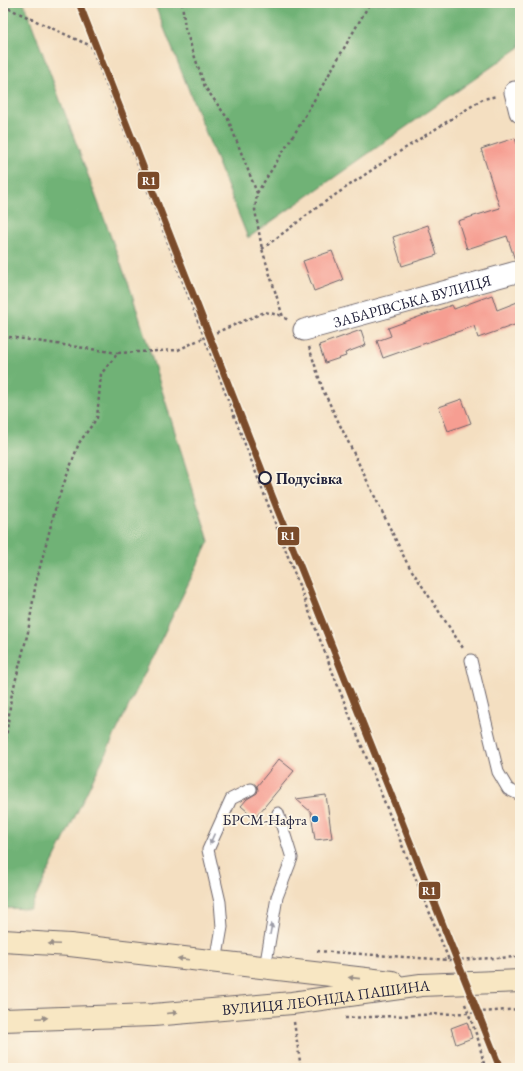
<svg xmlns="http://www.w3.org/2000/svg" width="523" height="1071" viewBox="0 0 523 1071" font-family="'EB Garamond',serif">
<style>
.forest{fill:#70b276;stroke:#496a58}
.building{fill:#f69e92}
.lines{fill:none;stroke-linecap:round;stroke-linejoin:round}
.service-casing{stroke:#6c646a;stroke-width:13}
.minor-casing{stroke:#6c646a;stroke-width:23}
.secondary-casing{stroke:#6c646a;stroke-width:24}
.path{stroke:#6c646a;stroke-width:2.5;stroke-dasharray:3 3;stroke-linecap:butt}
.service{stroke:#fff;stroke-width:11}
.minor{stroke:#fff;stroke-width:21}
.secondary{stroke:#f8e7c3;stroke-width:22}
.rail-1-casing{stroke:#fcf5e5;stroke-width:10}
.rail-1{stroke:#7a4b2a;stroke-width:7}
.oneway{fill:#9c9ca7}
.oneway2{fill:#988e86}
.stop-dot{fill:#fcf5e5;stroke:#22223b;stroke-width:2}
.poi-dot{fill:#1f6fb2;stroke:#fcf5e5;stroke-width:1.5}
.labels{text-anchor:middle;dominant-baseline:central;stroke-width:3.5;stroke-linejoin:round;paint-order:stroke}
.street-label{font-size:15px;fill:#22223b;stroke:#fcf5e5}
.stop-label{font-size:15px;font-weight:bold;fill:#22223b;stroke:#fcf5e5;text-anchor:start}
.poi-label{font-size:15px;fill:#22223b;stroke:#fcf5e5;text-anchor:end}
.line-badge{stroke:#fcf5e5;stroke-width:1.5}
.badge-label{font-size:11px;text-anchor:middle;font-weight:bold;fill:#fff}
</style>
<rect width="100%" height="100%" fill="#fcf5e5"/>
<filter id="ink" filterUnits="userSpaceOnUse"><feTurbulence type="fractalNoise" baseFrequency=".025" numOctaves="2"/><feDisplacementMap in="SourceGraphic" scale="8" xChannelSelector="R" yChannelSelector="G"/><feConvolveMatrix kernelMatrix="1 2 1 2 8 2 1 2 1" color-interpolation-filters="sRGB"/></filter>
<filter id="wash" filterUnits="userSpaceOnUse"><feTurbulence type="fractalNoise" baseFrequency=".012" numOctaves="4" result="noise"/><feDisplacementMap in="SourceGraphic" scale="16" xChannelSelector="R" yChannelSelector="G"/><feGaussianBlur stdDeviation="0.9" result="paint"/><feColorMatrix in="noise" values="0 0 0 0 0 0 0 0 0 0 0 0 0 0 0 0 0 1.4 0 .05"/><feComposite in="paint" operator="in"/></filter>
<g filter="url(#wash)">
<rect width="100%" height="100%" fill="#f4dfc1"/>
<path class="forest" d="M3,3H24L131,291L209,541L30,909L3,908Z
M154,3H520V47L248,238Z"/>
<g id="blocks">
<path class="building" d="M515,138L520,153V259L515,260L507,236L467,249L458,221L500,208L481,149Z
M428,225L437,255L402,266L393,237Z
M332,251L343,280L314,291L303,261Z
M492,295L497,310L520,301V323L478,338L474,326L383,358L377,341L391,336L388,328L452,305L454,309Z
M361,330L366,345L345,353L346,356L325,363L319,345Z
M462,399L471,423L448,431L439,407Z
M279,759L294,771L255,818L241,806L247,799L257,793L258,790L257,786Z
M326,795L332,838L315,840L311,812L296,799Z
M467,1022L472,1038L456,1044L451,1028Z"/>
</g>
</g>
<g filter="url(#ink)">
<use href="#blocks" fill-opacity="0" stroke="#6c646a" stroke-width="1"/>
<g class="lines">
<defs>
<path id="service" d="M471,660L498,772L508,789L520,795
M216,962L222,927L220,902L208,850L231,799L251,789
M265,968L277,897L292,858L278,813"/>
<g id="minor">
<path d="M515,92L520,112"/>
<path id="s1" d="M304,330L520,271"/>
</g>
<g id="secondary">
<path d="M3,941L70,945L392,982"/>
<path id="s2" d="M3,1020L153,1015L292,1003L421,985L520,981"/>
</g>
</defs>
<use href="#service" class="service-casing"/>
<use href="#minor" class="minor-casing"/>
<use href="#secondary" class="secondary-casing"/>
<path class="path" d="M182,3L185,28L205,87L228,119L257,193L255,210L262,249L283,317L288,320
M3,6L91,46C175,257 254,470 336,681C373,775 411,867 449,960
M257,193L298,128L370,3
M262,249L319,206L388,159L483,99L497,96
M3,336L118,353
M309,347L323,390L407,563L463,648
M3,763L11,698L28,632L36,582L57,502L79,443L97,418L101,374L118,353L178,350L203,338L265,312L283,316
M317,951L449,960L520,957
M465,1004L478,1039L485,1068
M345,1018L468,1013L520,1009
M294,1022L301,1068"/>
<use href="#service" class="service"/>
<use href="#minor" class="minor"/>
<use href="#secondary" class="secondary"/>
<defs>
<path id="rail-1" d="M79,3L265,478L500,1068"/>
</defs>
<use href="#rail-1" class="rail-1-casing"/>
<use href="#rail-1" class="rail-1"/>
</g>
<defs><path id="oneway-solid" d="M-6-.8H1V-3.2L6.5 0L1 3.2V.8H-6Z"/></defs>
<g class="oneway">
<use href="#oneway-solid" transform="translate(212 839) rotate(114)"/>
<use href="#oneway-solid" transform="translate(271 929) rotate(-80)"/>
</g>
<g class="oneway2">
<use href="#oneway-solid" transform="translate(54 944) rotate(-177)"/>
<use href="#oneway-solid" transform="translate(183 959) rotate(-173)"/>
<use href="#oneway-solid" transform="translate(354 978) rotate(-174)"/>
<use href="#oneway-solid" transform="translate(172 1013) rotate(-5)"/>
<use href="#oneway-solid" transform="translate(42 1018) rotate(-2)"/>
</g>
</g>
<circle class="stop-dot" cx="265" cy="478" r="6"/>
<circle class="poi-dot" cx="315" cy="819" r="4"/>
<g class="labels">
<g class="street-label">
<text stroke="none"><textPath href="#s1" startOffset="112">ЗАБАРІВСЬКА ВУЛИЦЯ</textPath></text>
<text stroke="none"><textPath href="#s2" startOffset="324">ВУЛИЦЯ ЛЕОНІДА ПАШИНА</textPath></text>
</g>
<g class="stop-label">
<text x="276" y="478">Подусівка</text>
</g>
<g class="poi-label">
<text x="307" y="819">БРСМ-Нафта</text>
</g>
</g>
<g class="line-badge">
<rect x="137" y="171" width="23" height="19" rx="4" fill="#7a4b2a"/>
<rect x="277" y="526" width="23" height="20" rx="4" fill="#7a4b2a"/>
<rect x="418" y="881" width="23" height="19" rx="4" fill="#7a4b2a"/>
</g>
<g class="badge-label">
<text x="149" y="185">R1</text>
<text x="288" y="540">R1</text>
<text x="429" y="895">R1</text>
</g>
<rect width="523" height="1071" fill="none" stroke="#fcf5e5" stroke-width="16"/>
</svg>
